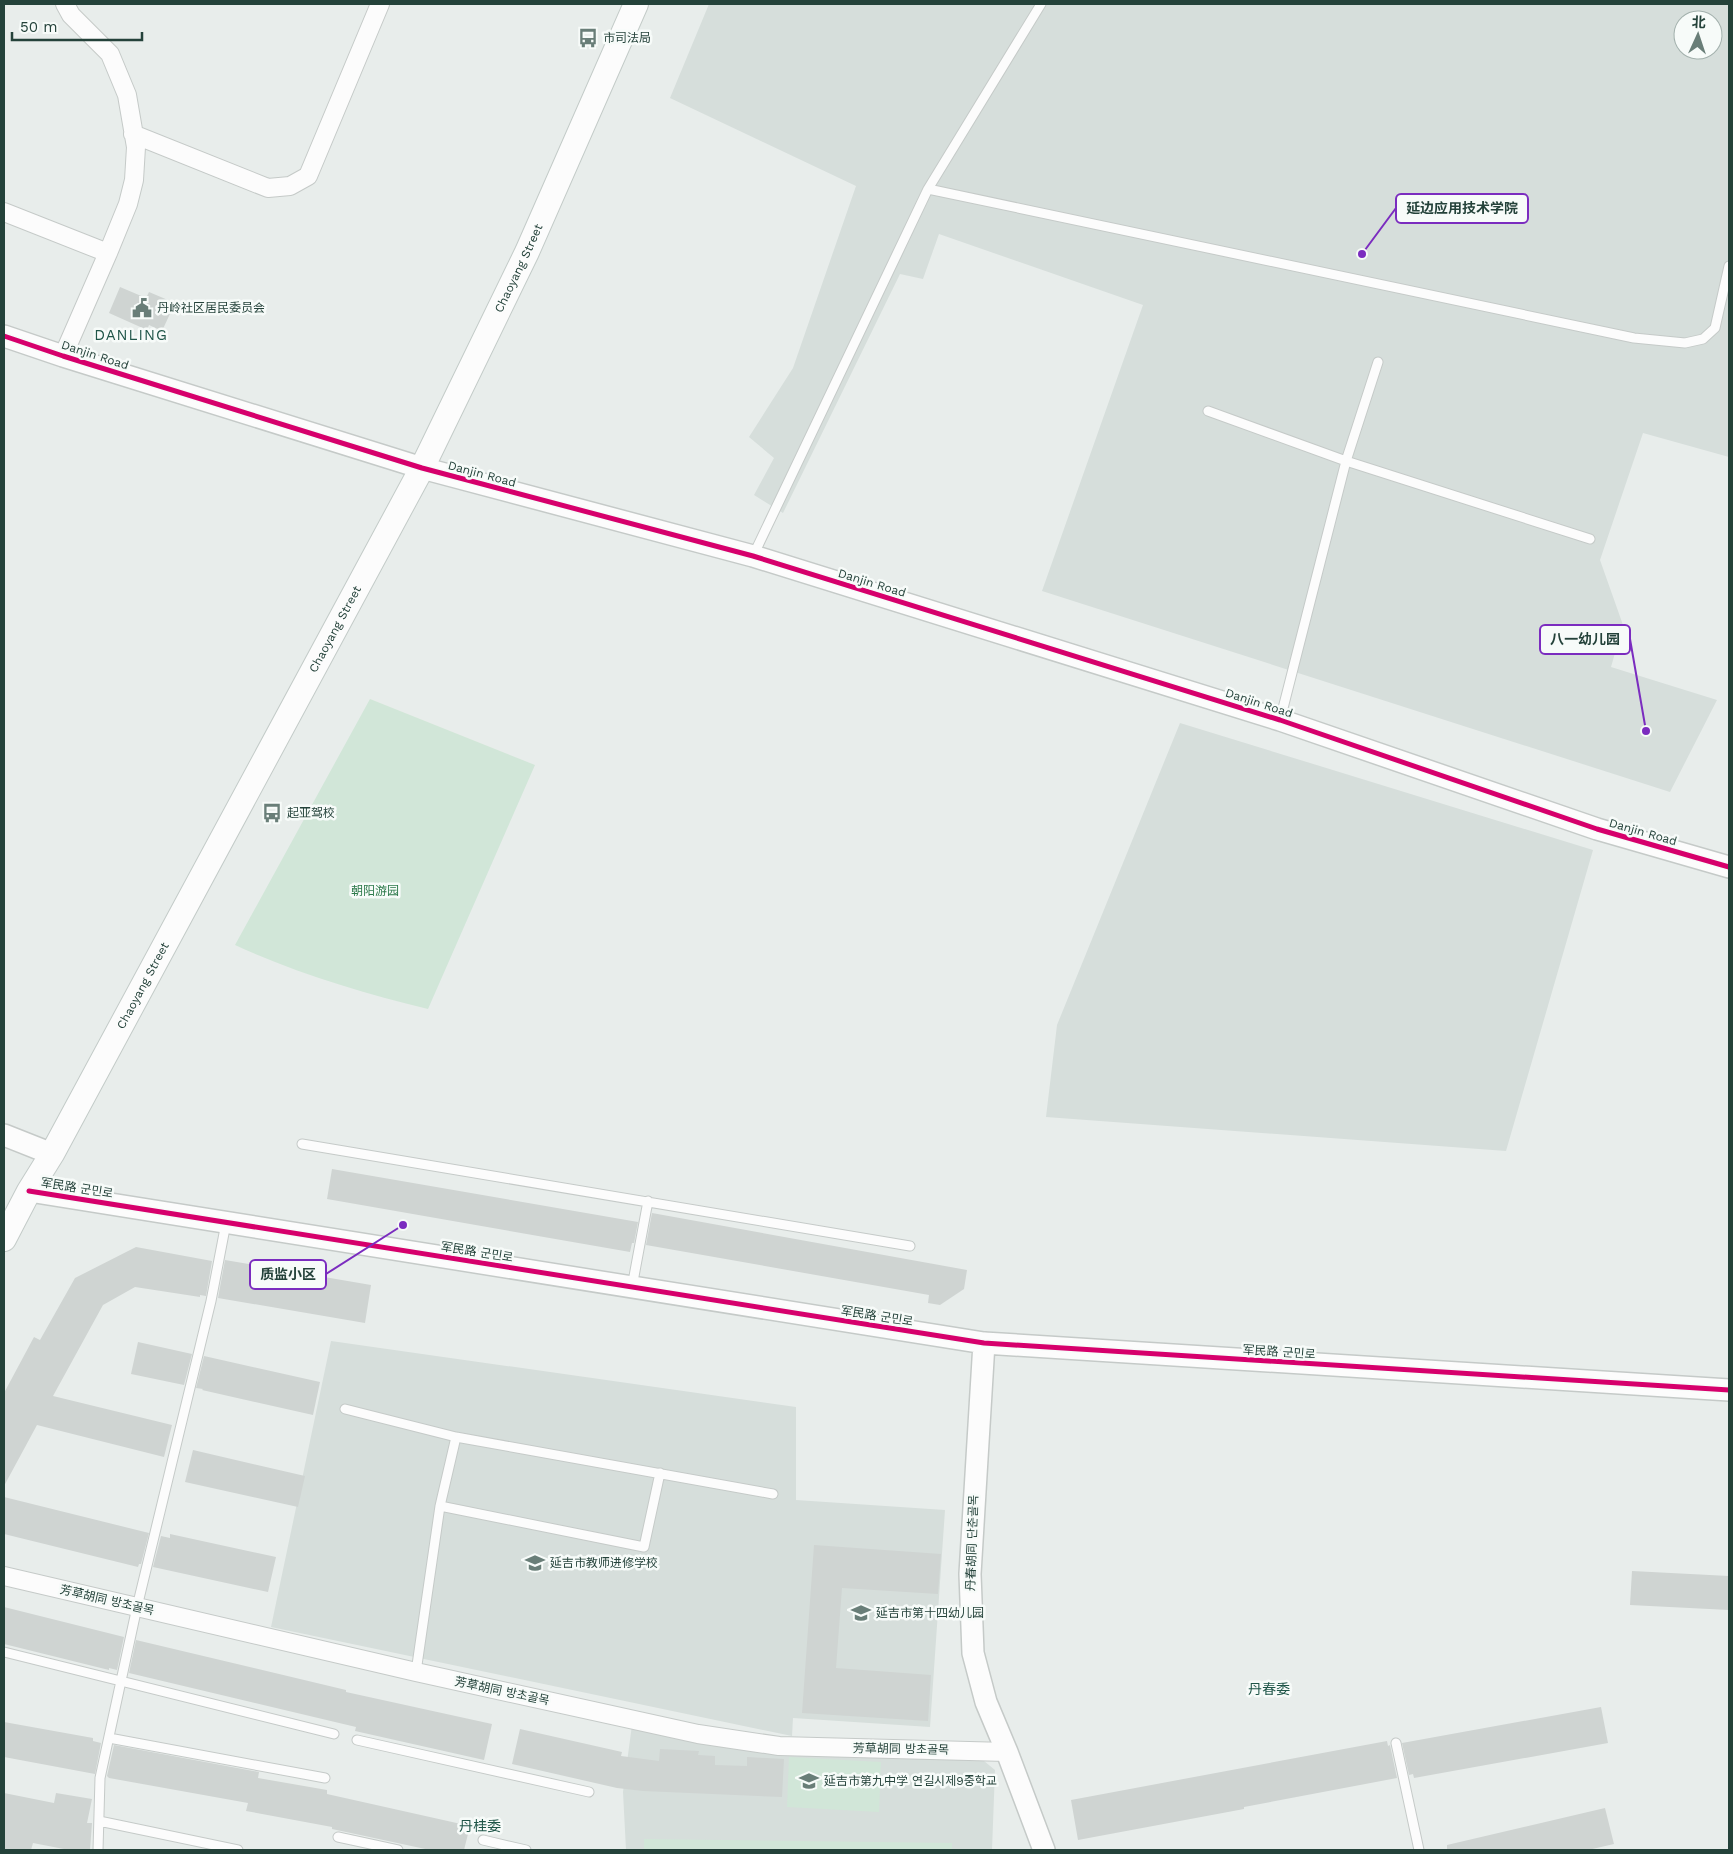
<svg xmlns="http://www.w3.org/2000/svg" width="1733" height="1854" viewBox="0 0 1733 1854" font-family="'Work Sans','Noto Sans SC','Noto Sans KR',sans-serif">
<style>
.built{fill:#d6dedb;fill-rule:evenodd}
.green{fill:#d1e6d8}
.building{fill:#cfd4d2}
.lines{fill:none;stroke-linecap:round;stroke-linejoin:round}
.service-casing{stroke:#c5cac8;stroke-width:11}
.minor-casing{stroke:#c5cac8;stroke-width:20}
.tertiary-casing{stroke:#c5cac8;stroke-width:24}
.secondary-casing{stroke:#c3cbc8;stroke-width:26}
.service{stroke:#fcfcfc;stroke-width:9}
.minor{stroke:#fcfcfc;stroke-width:18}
.tertiary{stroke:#fcfcfc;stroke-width:21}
.secondary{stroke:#fcfcfc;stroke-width:24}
.cycleway-casing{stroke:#f7fbf9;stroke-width:8}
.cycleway{stroke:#d6006c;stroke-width:5}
.labels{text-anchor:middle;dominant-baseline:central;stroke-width:5;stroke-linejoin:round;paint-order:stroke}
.poi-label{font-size:12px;fill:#24423a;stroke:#f7fbf9;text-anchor:start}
.street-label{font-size:12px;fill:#24423a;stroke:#f7fbf9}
.park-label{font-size:12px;fill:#2d7a4b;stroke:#f7fbf9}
.neighbourhood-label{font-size:14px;fill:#1f5548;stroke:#f7fbf9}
.quarter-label{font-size:15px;letter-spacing:1px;fill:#1f5548;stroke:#f7fbf9}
.leader{fill:none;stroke:#7b2cbf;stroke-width:2}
.callout-dot{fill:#7b2cbf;stroke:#f7fbf9;stroke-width:2}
.callout{fill:#f7fbf9;stroke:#7b2cbf;stroke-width:2}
.callout-label{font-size:14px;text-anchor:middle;font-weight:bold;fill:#24423a}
</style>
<rect width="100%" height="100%" fill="#e8edeb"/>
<path class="built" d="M709,4H1729V457L1643,433L1600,560L1623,625L1611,667L1717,700L1670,792L1042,591L1143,305L939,234L923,279L900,274L783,513L754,495L774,458L749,437L793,368L856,186L670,98ZM1683,20H1713V50H1683Z
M1180,723L1593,850L1506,1151L1046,1117L1057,1025Z
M331,1341L796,1407V1500L945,1510L930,1727L793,1718L792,1736L271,1627Z
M632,1725L776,1752L984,1761L995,1770L992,1850H626L623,1792Z"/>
<path class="green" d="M370,699L535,765L428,1009C363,993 296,973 235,945Z
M789,1757L881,1762L879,1812L787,1807Z
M644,1839L952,1843V1850H644Z"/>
<path class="building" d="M120,287L146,298L149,292L175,303L162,331L149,325L147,330L109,313Z
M332,1169L638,1222L634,1243H632L630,1252L327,1199Z
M652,1213L967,1270L964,1289L940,1305L928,1303L929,1295L646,1245Z
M136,1247L212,1261L206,1296L200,1295V1297L135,1287L103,1305L53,1396L172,1425L164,1457L37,1425L4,1486V1393L34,1337L40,1340L75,1278Z
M225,1260L371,1285L365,1323L218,1298Z
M138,1342L192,1354L184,1385L131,1374Z
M204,1356L320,1382L313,1415L202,1390L203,1389L196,1388Z
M193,1450L305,1476L298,1507L185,1482Z
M4,1497L149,1533L141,1564H139L138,1567L4,1534Z
M170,1534L276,1557L268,1592L153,1567L161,1536L170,1538Z
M814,1545L941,1554L938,1594L842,1588L836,1668L931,1675L928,1721L802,1713Z
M1632,1571L1729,1576V1610L1630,1605Z
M4,1607L124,1637L117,1670L109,1668V1670L4,1644Z
M136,1640L346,1690V1692L492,1724L484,1760L355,1731L356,1727L129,1673Z
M1601,1707L1608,1743L1414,1778L1413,1774L1409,1775L1402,1743Z
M4,1722L93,1738V1741L101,1743L95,1774L4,1757Z
M520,1729L622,1752L621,1756L659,1761L660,1749L699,1751L698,1755L715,1756V1765L747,1766V1757L784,1759L782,1797L643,1791L617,1788L512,1764Z
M1387,1741L1388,1746L1390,1745L1397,1778L1244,1807V1809L1078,1840L1071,1800Z
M114,1745L259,1772L258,1778L327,1790V1794L470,1826L464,1850H430L332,1829V1827L246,1811L248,1803L109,1778L107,1776Z
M4,1793L54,1803L56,1793L92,1799L87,1823H92L90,1850H69L33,1843L31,1850H4Z
M1605,1808L1614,1844L1588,1850H1447V1845Z"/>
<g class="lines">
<defs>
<path id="service" d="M928,189L1634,338L1685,343L1703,339L1715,328L1729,266
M1208,411L1346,461L1590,539
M753,556L928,189L1041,4
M1280,720L1346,461L1378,362
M302,1144L910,1246
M632,1287L648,1201
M345,1409L456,1437L773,1494
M440,1506L644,1547L660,1473
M4,1652L334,1734
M416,1672L440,1506L456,1437
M109,1738L325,1778
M357,1740L589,1792
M1396,1743L1419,1850
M99,1821L238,1850
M338,1837L398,1850
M483,1840L526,1850
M98,1850L100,1778L137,1607L211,1301L226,1223"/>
<path id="minor" d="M133,134L268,188L290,186L308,176L380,4
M4,212L108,253
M63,356L108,253L128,204L134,180L136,147L127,95L110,54L71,15L65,4
M4,1576L416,1672L698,1734L779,1746L1007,1752"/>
<path id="tertiary" d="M4,336L63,356L422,468L753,556L1280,720L1597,829L1729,867
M4,1135L52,1154
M29,1191L984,1343L1729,1390
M984,1343L970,1574L973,1653L986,1702L1007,1752L1044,1850"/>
<g id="secondary">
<path id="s1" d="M4,1239L29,1191L52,1154L422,468L527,252L636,4"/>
</g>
</defs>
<use href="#service" class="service-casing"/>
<use href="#minor" class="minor-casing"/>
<use href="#tertiary" class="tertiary-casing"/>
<use href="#secondary" class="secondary-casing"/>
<use href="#service" class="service"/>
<use href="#minor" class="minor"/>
<use href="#tertiary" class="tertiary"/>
<use href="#secondary" class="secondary"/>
<defs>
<path id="cycleway" d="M4,336L63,356L422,468L753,556L1280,720L1597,829L1729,867
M29,1191L984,1343L1729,1390"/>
</defs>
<use href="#cycleway" class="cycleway-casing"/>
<use href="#cycleway" class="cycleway"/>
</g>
<defs>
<symbol id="bus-bare" viewBox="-9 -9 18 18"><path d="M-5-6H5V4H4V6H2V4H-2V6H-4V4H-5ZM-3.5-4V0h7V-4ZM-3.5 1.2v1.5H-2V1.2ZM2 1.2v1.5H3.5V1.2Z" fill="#697e78" stroke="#f7fbf9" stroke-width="2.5" paint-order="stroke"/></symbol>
<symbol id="civic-bare" viewBox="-9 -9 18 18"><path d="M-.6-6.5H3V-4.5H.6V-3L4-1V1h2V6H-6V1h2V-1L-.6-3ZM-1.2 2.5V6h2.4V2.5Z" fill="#697e78" stroke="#f7fbf9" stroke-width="2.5" paint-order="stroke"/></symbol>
<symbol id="school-bare" viewBox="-9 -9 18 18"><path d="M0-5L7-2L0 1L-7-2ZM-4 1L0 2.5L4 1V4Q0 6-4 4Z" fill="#697e78" stroke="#f7fbf9" stroke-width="2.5" paint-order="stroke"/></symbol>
</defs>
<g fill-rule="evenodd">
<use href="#bus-bare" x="574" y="24" width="28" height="28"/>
<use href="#civic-bare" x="128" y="294" width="28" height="28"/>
<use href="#bus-bare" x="258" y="799" width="28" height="28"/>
<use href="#school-bare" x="521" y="1549" width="28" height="28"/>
<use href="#school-bare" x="847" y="1599" width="28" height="28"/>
<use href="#school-bare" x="795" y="1767" width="28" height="28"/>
</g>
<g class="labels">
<g class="poi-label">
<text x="603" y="38">市司法局</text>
<text x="157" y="308">丹岭社区居民委员会</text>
<text x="287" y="813">起亚驾校</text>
<text x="550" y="1563">延吉市教师进修学校</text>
<text x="876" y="1613">延吉市第十四幼儿园</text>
<text x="824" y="1781">延吉市第九中学 연길시제9중학교</text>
</g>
<g class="street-label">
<text stroke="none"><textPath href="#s1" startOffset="1099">Chaoyang Street</textPath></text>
<text transform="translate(95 355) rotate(18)">Danjin Road</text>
<text transform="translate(482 474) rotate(15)">Danjin Road</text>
<text transform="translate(872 583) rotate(17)">Danjin Road</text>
<text stroke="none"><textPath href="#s1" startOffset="694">Chaoyang Street</textPath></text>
<text transform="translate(1259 703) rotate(18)">Danjin Road</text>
<text transform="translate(1643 832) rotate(16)">Danjin Road</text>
<text stroke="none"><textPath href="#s1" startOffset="289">Chaoyang Street</textPath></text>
<text transform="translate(77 1188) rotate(9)">军民路 군민로</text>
<text transform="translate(477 1252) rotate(9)">军民路 군민로</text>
<text transform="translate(877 1316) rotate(9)">军民路 군민로</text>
<text transform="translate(1279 1352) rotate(4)">军民路 군민로</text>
<text transform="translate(972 1543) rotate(-88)">丹春胡同 단춘골목</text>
<text transform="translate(107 1600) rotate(13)">芳草胡同 방초골목</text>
<text transform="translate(502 1691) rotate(12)">芳草胡同 방초골목</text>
<text transform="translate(901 1749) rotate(1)">芳草胡同 방초골목</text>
</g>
<g class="park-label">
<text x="375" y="891">朝阳游园</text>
</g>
<g class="neighbourhood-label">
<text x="1269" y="1689">丹春委</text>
<text x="480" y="1826">丹桂委</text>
</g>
<g class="quarter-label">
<text x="131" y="335">DANLING</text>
</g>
</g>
<path class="leader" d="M1362 254L1396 208M1646 731L1630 639M403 1225L326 1274"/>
<g class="callout-dot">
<circle cx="1362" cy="254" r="5"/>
<circle cx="1646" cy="731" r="5"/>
<circle cx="403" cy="1225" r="5"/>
</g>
<g class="callout">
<rect x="1396" y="194" width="132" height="29" rx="5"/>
<rect x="1540" y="625" width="90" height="29" rx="5"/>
<rect x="250" y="1260" width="76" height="29" rx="5"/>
</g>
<g class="callout-label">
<text x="1462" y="213">延边应用技术学院</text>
<text x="1585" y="644">八一幼儿园</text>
<text x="288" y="1279">质监小区</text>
</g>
<rect width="1733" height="1854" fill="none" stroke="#24423a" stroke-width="10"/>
<g transform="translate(1698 35) rotate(3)"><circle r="24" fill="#f7fbf9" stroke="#a3b1ad"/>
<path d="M0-4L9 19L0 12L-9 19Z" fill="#697e78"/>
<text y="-8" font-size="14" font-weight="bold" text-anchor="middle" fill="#24423a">北</text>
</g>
<path d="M12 32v8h130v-8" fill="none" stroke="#24423a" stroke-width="2.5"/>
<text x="20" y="32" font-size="15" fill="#24423a" stroke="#f7fbf9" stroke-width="4" paint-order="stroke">50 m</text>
</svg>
